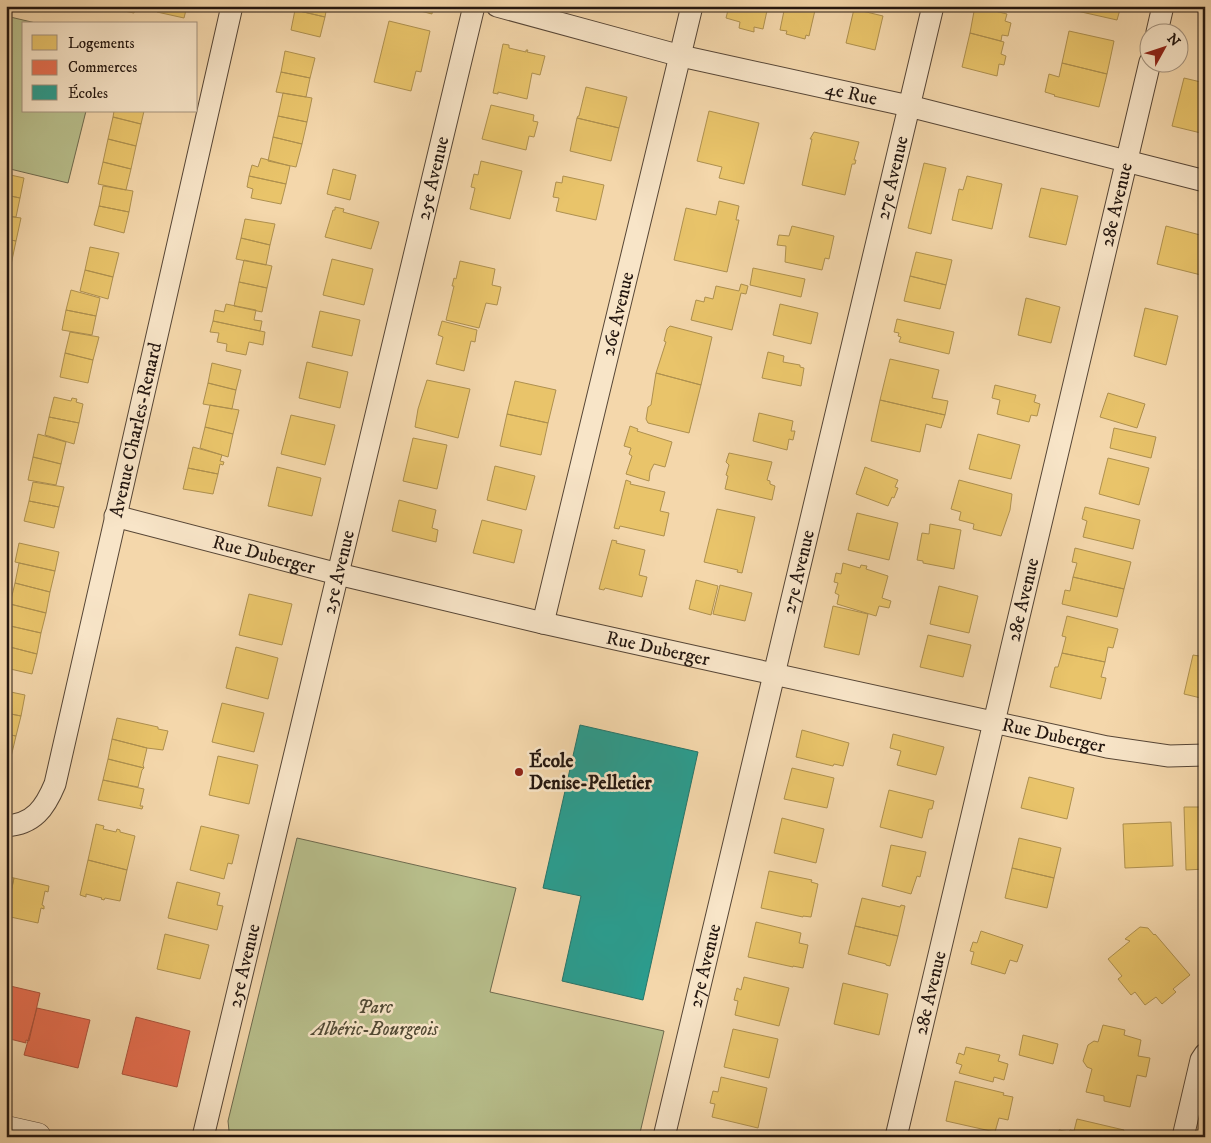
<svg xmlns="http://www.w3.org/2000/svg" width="1211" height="1143" viewBox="0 0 1211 1143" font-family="'IM FELL DW Pica',serif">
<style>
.green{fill:#b8bf8c;stroke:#6e6a4e}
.homes{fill:#e9c46a;stroke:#ae904f}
.shops{fill:#e76f51;stroke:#ac543d}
.schools{fill:#2a9d8f;stroke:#287469}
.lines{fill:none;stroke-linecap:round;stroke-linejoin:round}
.minor-casing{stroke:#574636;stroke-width:23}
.tertiary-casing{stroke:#574636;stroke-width:29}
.minor{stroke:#f8e5c8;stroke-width:21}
.tertiary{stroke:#f8e5c8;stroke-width:28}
.poi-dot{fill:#8f2418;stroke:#f8e5c8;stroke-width:2}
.labels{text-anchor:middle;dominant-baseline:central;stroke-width:5;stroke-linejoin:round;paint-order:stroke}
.street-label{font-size:19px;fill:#23160f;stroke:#f8e5c8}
.poi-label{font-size:19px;font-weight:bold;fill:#23160f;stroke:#f8e5c8;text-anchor:start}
.park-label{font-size:19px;font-style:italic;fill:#504934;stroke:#f8e5c8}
</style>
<rect width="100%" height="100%" fill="#f4d7ab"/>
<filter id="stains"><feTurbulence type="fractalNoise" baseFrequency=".004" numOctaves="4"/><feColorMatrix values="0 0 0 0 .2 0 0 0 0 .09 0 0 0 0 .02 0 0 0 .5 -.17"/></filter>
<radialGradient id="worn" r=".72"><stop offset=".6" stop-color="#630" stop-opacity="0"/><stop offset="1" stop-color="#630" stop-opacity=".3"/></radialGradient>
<path class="green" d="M6,16L40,24H24V111H86L68,183L6,168Z
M297,838L516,888L490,992L664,1031L639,1137H234L229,1131L228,1121Z"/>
<path class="homes" d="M115,6H136L134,13L114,9Z
M158,6H187L184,18L157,12Z
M296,6H327L325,17L295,10Z
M401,6H433L432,14Z
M729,6H768L763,29L754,27V32L739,28L740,22L726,18Z
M785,6H816L809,36L806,35L805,39L786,34L787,31L780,30Z
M975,6L1007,14L1005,21L1011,23L1008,36L1002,35L1001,41L970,33Z
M1078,6H1121L1117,20L1077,11Z
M854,9L883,16L875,50L846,43Z
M295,10L325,17L320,37L291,30Z
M389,21L430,31L421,72L416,71L411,91L374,82Z
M1069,31L1114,41L1107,74L1062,63Z
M970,33L1004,42L1001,54L1006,56L1004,65L999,64L997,76L962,67Z
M503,44L509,45V48L526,52V50H528L527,52L545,56L540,75L532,73L527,99L498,92V94L493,93Z
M285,51L315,58L310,78L281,72Z
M1062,63L1107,74L1099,107L1054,96L1055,95L1045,92L1049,74L1059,77Z
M281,72L310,78L306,97L276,92Z
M1184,78L1205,83V134L1172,126Z
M586,87L627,97L619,128L577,118L578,116H579Z
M283,93L312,98L307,122L278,116Z
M491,105L534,115L533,121L538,122L534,137L529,136L526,150L482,139Z
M114,111H144L141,124L113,117Z
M709,111L759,123L744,184L719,178L722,167L697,161Z
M278,116L307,122L302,144L273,137Z
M113,117L141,124L136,146L108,139Z
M577,118L619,128L611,161L570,151Z
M814,132L859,142L854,160H856L855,164H852L845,195L802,185L812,139H810Z
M273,137L302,144L296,167L268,161Z
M108,139L136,146L131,169L103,162Z
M261,158L290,166L286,184L249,176L252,165L258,167Z
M481,161L522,171L510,219L470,209L475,188L471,187L474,174L478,175Z
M103,162L131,169L126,190L98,184Z
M924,163L946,168L931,234L908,228Z
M333,169L356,175L350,200L327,194Z
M6,174L24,178L20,198L6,195Z
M249,176L286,184L281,204L251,198L253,189L247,187Z
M563,176L604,185L596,220L556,211L559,198L553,197L556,182L562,183Z
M967,176L1002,184L992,229L952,220L959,189L963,190Z
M103,186L133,191L129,212L99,206Z
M1041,188L1078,196L1066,245L1029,237Z
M6,195L20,198L16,217L6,216Z
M719,201L739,206L736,220H739L727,272L674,260L686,208L716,215Z
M99,206L129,212L124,233L94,225Z
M335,207L344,209L343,212L379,222L371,249L325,237L333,210H335Z
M6,216L21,218L16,241L6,239Z
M245,219L275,224L270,245L241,238Z
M792,226L834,236L829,259L825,258L822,270L785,262L786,246L777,245L779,235L789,236Z
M1166,226L1204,236L1205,276L1157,264Z
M241,238L270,245L266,265L236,259Z
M6,239L16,241L11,265L6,264Z
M90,247L119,253L113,277L85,270Z
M916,252L952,260L946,285L910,276Z
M332,259L373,269L364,305L323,295Z
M244,260L272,266L267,288L239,282Z
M460,261L495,269L492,285L501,287L497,305L486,303L479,328L446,320L454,286H452L454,278L456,279Z
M753,268L805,279L801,297L750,285Z
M85,270L113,277L108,299L80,291Z
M910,276L946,285L940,309L904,301Z
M239,282L267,288L262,312L234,306Z
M741,284L748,286L746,294L741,293L732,330L691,320L696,300L704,302L705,297L713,299L716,286L739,291Z
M71,290L100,298L96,316L66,310Z
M1026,298L1060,307L1051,343L1018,335Z
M226,304L256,310L254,320L262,321L260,331L213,321L215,310L224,312Z
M780,304L818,313L811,344L773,335Z
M1145,308L1178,316L1166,365L1134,356Z
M66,310L96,316L92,335L62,330Z
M320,311L360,320L352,356L312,347Z
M897,319L954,332L949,354L899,342L901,337L898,336L899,333L894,332Z
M213,321L265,332L263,345L249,342L246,355L226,351L227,344L217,342L219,333L210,332Z
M442,321L477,330L475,342L471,341L464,371L436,364L443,337L438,335Z
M670,326L712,337L701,385L656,373L666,342L664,341L667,329Z
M70,332L99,337L93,360L65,353Z
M768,352L784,356L783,362L800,365V367L804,368L801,386L762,378Z
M65,353L93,360L88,383L60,377Z
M890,359L939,370L932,398L948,401L945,415L880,400Z
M307,362L348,372L340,408L299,398Z
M212,363L241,370L236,390L208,383Z
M656,373L701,385L689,433L648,423L646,419L648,407L651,405Z
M427,380L470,389L458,438L415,427L418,409Z
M515,381L556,390L548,423L507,414Z
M208,383L236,390L232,409L203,404Z
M995,385L1036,395L1034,402L1040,404L1037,416L1031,415L1029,422L997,414L1000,400L992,398Z
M1108,393L1145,404L1137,428L1100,417Z
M54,397L71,401L72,398L77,399L76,402L83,404L79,423L49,417Z
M880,400L945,415L941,428L926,424L920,452L871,441Z
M210,405L239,410L233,434L205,427Z
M759,413L793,421L791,431H795L793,440L789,439L787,450L753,441Z
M507,414L548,423L541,455L500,446Z
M291,415L335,425L325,465L281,454Z
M49,417L79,423L74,444L45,435Z
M630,426L638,429L637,431L672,442L665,467L654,464L650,472L649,481L626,474L632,456L629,454L631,448L624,446Z
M205,427L233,434L228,457L200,448Z
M1114,428L1156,437L1151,458L1110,448Z
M38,434L66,442L61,464L33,457Z
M978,434L1020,445L1011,479L969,469Z
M413,438L447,445L437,489L403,481Z
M193,447L222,455L220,461L224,462L223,465L220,464L218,474L188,468Z
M729,453L772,462L767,480L770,481V484L775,486L772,500L725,489L728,476L726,475L729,465L726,462Z
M33,457L61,464L56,485L28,480Z
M1108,458L1149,468L1139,505L1099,494Z
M495,466L535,476L526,510L487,500Z
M277,467L321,478L312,516L268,506Z
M865,467L898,480L895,487L898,488L894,498L892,497L888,506L856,494Z
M188,468L218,474L213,494L183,489Z
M626,480L631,482L630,484L665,492L660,511L669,513L664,536L620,526L619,529L614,528Z
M959,480L1012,494L1010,510L1001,536L973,529L974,524L959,520L961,512L951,509Z
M33,482L64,487L59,507L29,501Z
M399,500L436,510L432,528L438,530L436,542L392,531Z
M29,501L59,507L54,528L24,521Z
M1085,507L1140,520L1133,549L1083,537L1087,521L1082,519Z
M717,509L755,517L742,573L737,572L738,570L704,562Z
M857,513L898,523L889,560L848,550Z
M482,520L522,530L514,563L473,553Z
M930,524L961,530L954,569L923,563V561L917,560L922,533L929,534Z
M612,540L617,541L616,543L645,550L639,575L647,577L642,597L605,588L604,590L599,589Z
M19,543L59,552L55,571L15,562Z
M1075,548L1131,562L1124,589L1073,577L1077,563L1072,562Z
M19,563L55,571L50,592L15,583Z
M843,563L860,568L861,565L867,566L866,569L888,576L882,598L891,601L889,608L879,606L876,616L837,604L839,595L835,593L838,583L834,582L836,573L841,574Z
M1073,577L1124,589L1117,617L1062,604L1065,590L1070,591Z
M696,580L718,586L711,615L689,609Z
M15,583L50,592L46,613L10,604Z
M720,585L752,593L745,621L713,614Z
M939,586L978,596L969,633L930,624Z
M249,594L292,604L282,645L239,635Z
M10,604L46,613L41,633L6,625Z
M833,606L868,614L859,655L824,647Z
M1067,616L1118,629L1113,648L1108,647L1105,662L1062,653L1066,637L1062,636Z
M6,625L41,633L37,654L6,646Z
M928,635L971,645L963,677L920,667Z
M6,646L37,654L32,674L6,668Z
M236,647L278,658L268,699L226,688Z
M1062,653L1105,662L1101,677L1106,678L1101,699L1050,687L1055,667H1058Z
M1193,655L1205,657V699L1184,694Z
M6,691L25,695L21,716L6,713Z
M222,703L264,713L254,752L212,742Z
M6,713L21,716L16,736L6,734Z
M117,718L158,727V729L168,731L163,750L147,748L112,739Z
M802,730L849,743L843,766L834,764L833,766L796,757Z
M6,734L16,736L11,757L6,756Z
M893,734L944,747L936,775L897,765L901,751L890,748Z
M112,739L147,748L143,765L144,768L108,759Z
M6,756L11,757L7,777H6Z
M218,756L258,765L249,804L209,795Z
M108,759L144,768L142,770L138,787L103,780Z
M792,768L834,778L827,808L784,799Z
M1029,777L1074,788L1067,819L1021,808Z
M103,780L144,789L140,806H143L142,809L98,800Z
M889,790L934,801L932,809H929L922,838L880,827Z
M1184,807H1205V869L1186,870Z
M782,818L824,829L816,863L774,853Z
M1171,822L1173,866L1125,868L1123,824Z
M96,824L104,826L103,829L116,832L117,829L120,830V832L135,836L127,870L88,860Z
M201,826L239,835L232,864L228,863L224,879L190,870Z
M1019,838L1061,848L1054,878L1012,868Z
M891,845L926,852L920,877L917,876L911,894L882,886Z
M88,860L127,870L120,901L105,898L104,900L101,899L102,898L86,894V897L80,895Z
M1012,868L1054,878L1047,908L1005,898Z
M769,871L812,880L811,882L818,884L811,917L803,916V917L761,908Z
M6,876L14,878L6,914Z
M14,878L49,886L48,892L45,891L42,905L44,906V909L41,908L38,923L6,916Z
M177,882L220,893L217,905L223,906L217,930L168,918Z
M862,898L900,907L901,905L905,906L898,936L855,926Z
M756,922L801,933L799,943L808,945L803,968L793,966V967L748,957Z
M855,926L898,936L890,966L886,965V964L848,954Z
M1140,927L1148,928L1154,935L1155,934L1190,975L1173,989L1176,992L1162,1004L1156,997L1145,1005L1135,992L1131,995L1118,979L1122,976L1108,959L1130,941L1125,939Z
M981,931L1023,945L1017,962L1010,960L1005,974L971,964L974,952L970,951L973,942L977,943Z
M165,934L209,945L200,979L157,969Z
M744,977L789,988L779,1026L735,1015L738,1001L734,1000L737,988L741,990Z
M843,983L888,994L879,1035L834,1024Z
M1103,1025L1125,1030L1124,1035L1141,1040L1138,1056L1150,1058L1146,1077L1137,1075L1130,1107L1104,1101V1096L1086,1092L1092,1069L1087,1067L1083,1061L1088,1045L1094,1041L1098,1042Z
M733,1029L778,1039L769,1078L724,1067Z
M1023,1035L1058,1044L1053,1064L1019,1055Z
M966,1047L1000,1055L998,1061L1008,1064L1004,1080L994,1077L993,1082L959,1073L962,1065L956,1063L959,1053L964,1055Z
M721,1077L767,1088L758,1128L712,1117L715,1104L710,1103L713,1091L718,1092Z
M955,1081L1004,1093L1003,1095L1013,1097L1008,1120L999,1118L995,1132L946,1121Z
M1077,1119L1124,1130L1122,1137H1058L1059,1130L1069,1132L1070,1130L1074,1131Z
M708,1131L732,1137H707Z"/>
<path class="shops" d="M6,985L40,993L29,1041L26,1040V1043L6,1038Z
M37,1008L90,1020L78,1068L24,1055Z
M136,1017L190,1031L177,1087L122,1074Z"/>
<path class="schools" d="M580,725L698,752L643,1000L562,981L581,896L543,888Z"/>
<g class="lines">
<defs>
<g id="minor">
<path id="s1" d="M497,6L681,56L909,106L1205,181"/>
<path d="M1157,32L1163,6"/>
<path id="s2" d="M115,516L338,574L543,623L751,669L1107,747L1169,756L1205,755"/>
<path id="s3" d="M543,623L692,6"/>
<path id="s4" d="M6,826C34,824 45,808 55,784L232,6"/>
<path id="s5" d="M203,1137L474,6"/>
<path id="s6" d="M664,1137L933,6"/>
<path id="s7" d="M896,1137L1150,62"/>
<path d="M1183,1137L1201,1060L1205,1054"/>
</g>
<path id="tertiary" d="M6,1130L37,1137"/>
</defs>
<use href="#minor" class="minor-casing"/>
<use href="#tertiary" class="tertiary-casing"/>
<use href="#minor" class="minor"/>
<use href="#tertiary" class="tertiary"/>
</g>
<circle class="poi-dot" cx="519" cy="772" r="5"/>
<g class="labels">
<g class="street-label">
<text stroke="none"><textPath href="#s1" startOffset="365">4e Rue</textPath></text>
<text stroke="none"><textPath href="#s5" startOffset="986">25e Avenue</textPath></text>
<text stroke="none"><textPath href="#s6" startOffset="986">27e Avenue</textPath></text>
<text stroke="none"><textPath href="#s7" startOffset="958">28e Avenue</textPath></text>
<text stroke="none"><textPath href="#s3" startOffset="318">26e Avenue</textPath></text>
<text stroke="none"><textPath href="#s4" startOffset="432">Avenue Charles-Renard</textPath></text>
<text stroke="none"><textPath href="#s2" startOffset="154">Rue Duberger</textPath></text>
<text stroke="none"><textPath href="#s5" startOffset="581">25e Avenue</textPath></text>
<text stroke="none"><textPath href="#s6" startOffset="581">27e Avenue</textPath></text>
<text stroke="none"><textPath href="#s7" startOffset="552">28e Avenue</textPath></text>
<text stroke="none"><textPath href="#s2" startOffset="559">Rue Duberger</textPath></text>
<text stroke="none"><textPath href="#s2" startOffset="964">Rue Duberger</textPath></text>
<text stroke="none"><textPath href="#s5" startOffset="176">25e Avenue</textPath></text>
<text stroke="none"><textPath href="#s6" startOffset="176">27e Avenue</textPath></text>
<text stroke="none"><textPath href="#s7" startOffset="148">28e Avenue</textPath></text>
</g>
<g class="poi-label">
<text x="529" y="761">École<tspan x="529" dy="22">Denise-Pelletier</tspan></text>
</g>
<g class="park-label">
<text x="375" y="1007">Parc<tspan x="375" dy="22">Albéric-Bourgeois</tspan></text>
</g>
</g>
<rect width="1211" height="1143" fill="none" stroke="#f4d7ab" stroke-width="25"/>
<rect x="8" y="8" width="1196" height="1128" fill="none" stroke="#23160f" stroke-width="2.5"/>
<rect x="12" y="12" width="1186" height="1118" fill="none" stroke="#23160f"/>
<rect x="22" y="22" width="175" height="90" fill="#f8e5c8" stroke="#a3927e"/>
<rect x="32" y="35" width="25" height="15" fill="#e9c46a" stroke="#a3927e"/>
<text x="68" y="48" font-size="15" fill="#23160f">Logements</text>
<rect x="32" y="60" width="25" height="15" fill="#e76f51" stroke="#a3927e"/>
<text x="68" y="72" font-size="15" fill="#23160f">Commerces</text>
<rect x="32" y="85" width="25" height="15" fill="#2a9d8f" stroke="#a3927e"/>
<text x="68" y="98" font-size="15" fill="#23160f">Écoles</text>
<g transform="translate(1164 48) rotate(50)"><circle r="24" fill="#f8e5c8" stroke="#a3927e"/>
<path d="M0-4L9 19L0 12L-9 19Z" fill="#8f2418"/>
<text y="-8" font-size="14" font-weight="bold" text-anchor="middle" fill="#23160f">N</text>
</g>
<rect width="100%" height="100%" filter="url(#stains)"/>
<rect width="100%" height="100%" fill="url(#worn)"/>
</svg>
